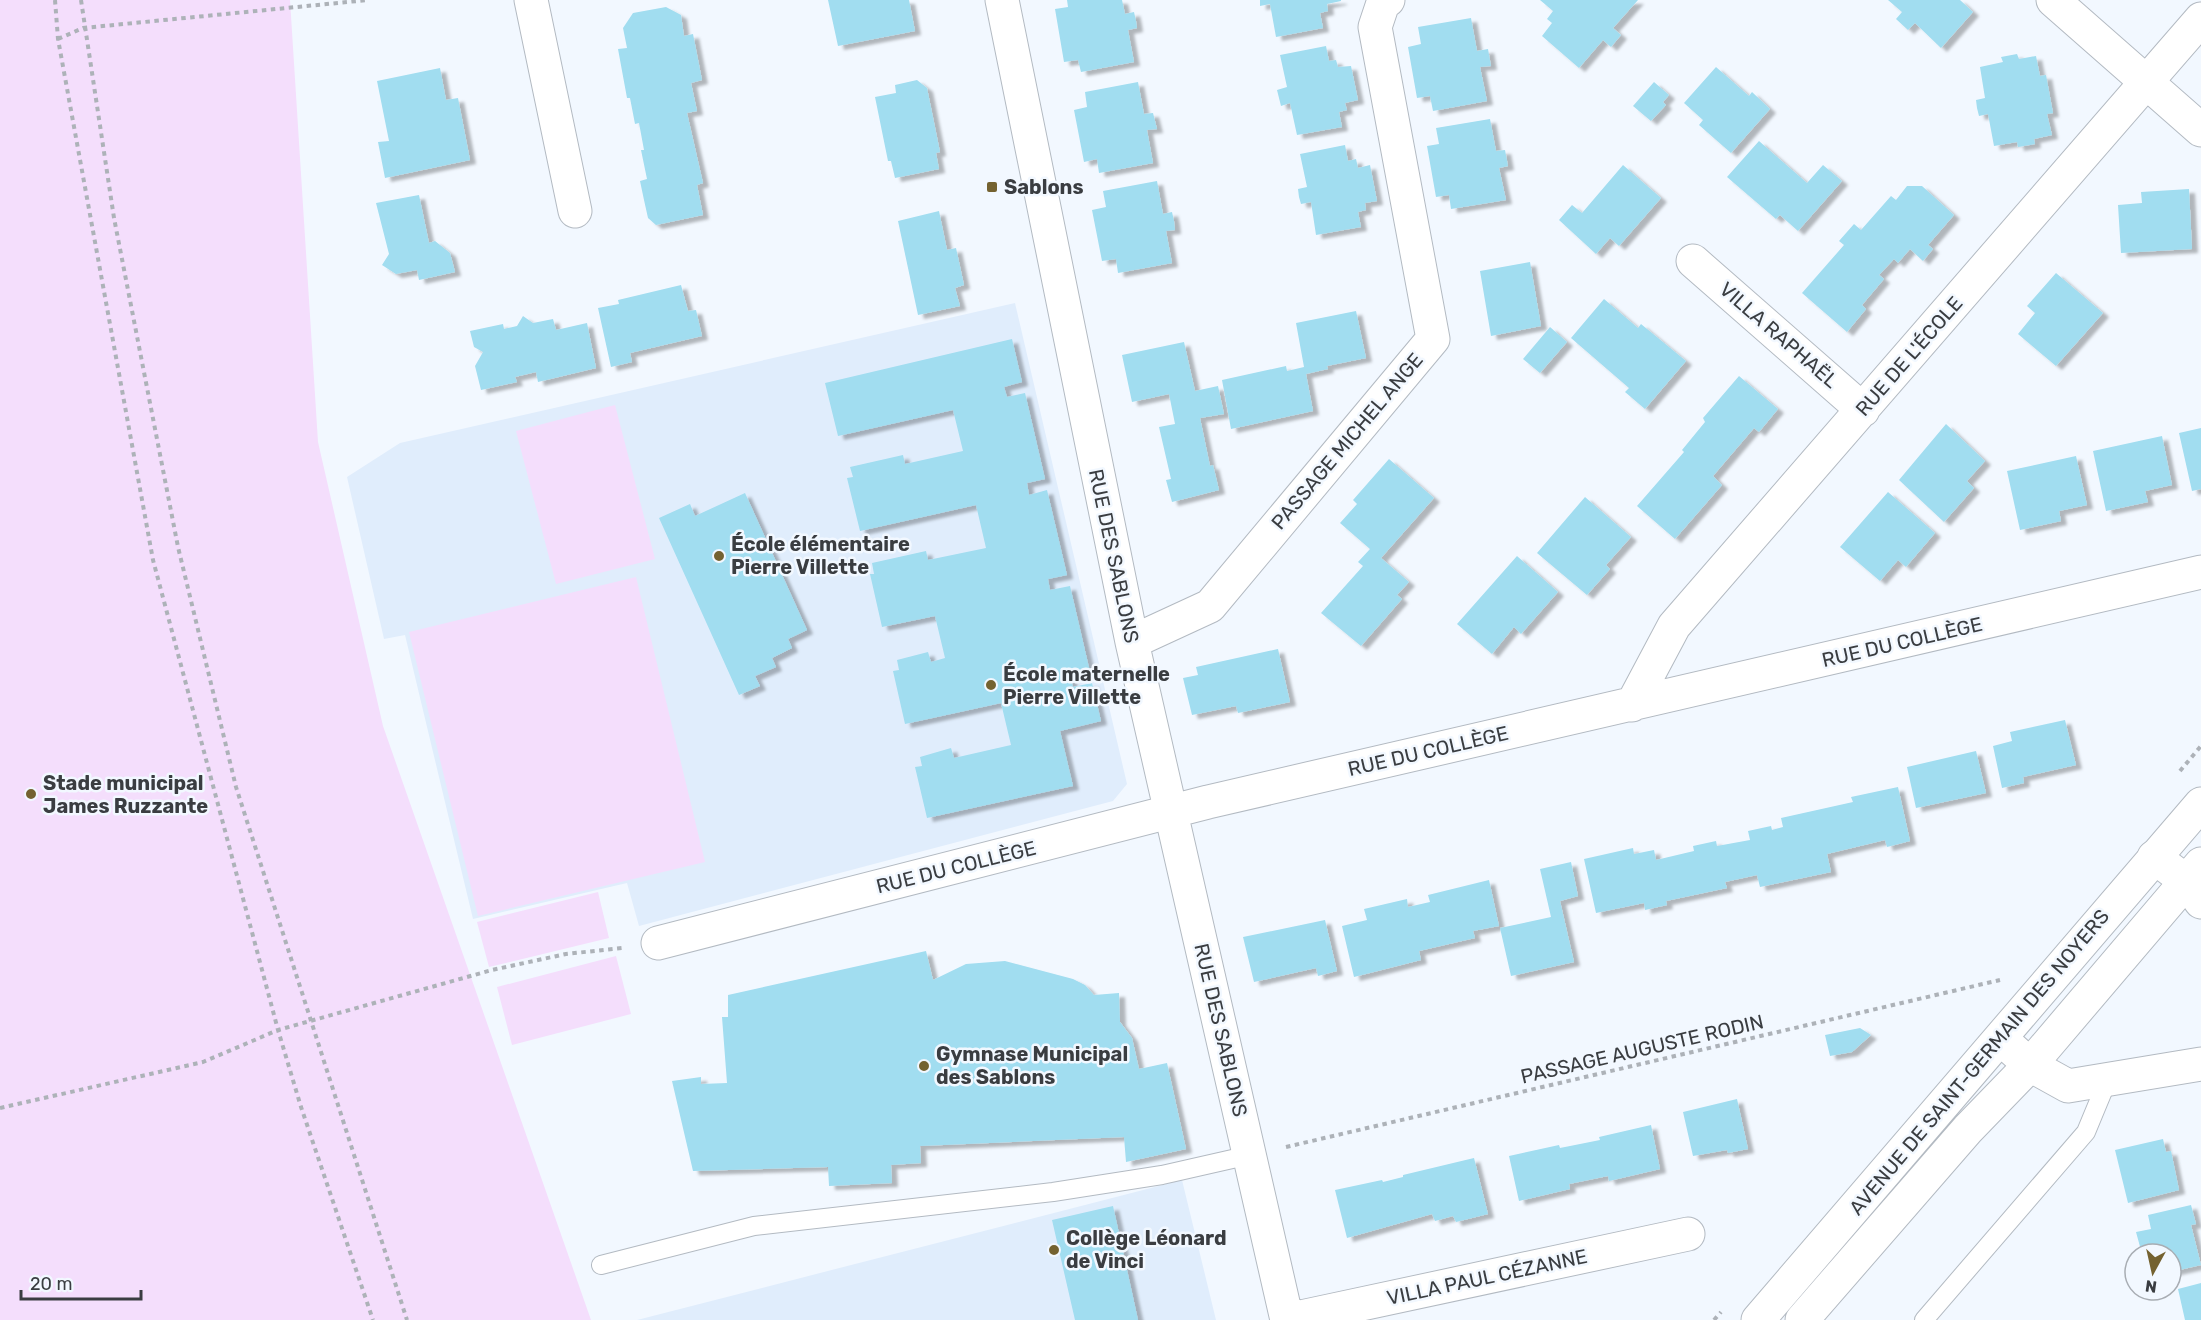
<svg xmlns="http://www.w3.org/2000/svg" width="2201" height="1320" viewBox="0 0 2201 1320" font-family="Rubik,sans-serif">
<style>
.built{fill:#e0edfc}
.green{fill:#f4defc}
.building{fill:#a1ddf0;filter:url(#shadow)}
.lines{fill:none;stroke-linecap:round;stroke-linejoin:round}
.lane-casing{stroke:#b3bac2;stroke-width:20}
.street-casing{stroke:#b3bac2;stroke-width:35}
.secondary-casing{stroke:#b3bac2;stroke-width:35}
.path{stroke:#adb2b8;stroke-width:4;stroke-dasharray:4.5 4.5;stroke-linecap:butt}
.lane{stroke:#fff;stroke-width:18}
.street{stroke:#fff;stroke-width:33}
.secondary{stroke:#fff;stroke-width:33}
.poi-dot{fill:#746230;stroke:#f2f8ff;stroke-width:2}
.labels{text-anchor:middle;dominant-baseline:central;stroke-width:5;stroke-linejoin:round;paint-order:stroke}
.poi-label{font-size:20px;font-weight:bold;fill:#3a3d41;stroke:#f2f8ff;text-anchor:start}
.street-label{font-size:20px;fill:#3a3d41;stroke:#f2f8ff}
</style>
<defs>
<filter id="shadow"><feDropShadow dx="6" dy="4" stdDeviation="1.5" flood-color="#0004"/></filter>
</defs>
<rect width="100%" height="100%" fill="#f2f8ff"/>
<path class="built" d="M1015,303L1127,784L1113,801L639,926L627,883L473,919L405,635L384,639L347,477L400,443Z
M1182,1180L1216,1320H637Z"/>
<path class="green" d="M0,0H290L318,442L383,726L591,1320H0Z
M615,405L655,559L556,584L516,431Z
M636,577L705,862L478,916L409,632Z
M598,892L609,938L489,967L477,922Z
M616,956L631,1014L512,1045L497,987Z"/>
<path class="building" d="M828,0H909L915,31L838,46Z
M1067,0H1122L1125,14L1134,12L1136,21L1137,28L1128,30L1134,62L1081,72L1078,60L1064,62L1055,9L1068,7Z
M1260,0H1341V1L1327,4L1328,11L1320,13L1323,28L1276,37L1270,4L1260,6Z
M1540,0H1638L1613,28L1621,35L1611,47L1603,40L1579,68L1542,36L1552,23L1547,19L1553,11Z
M1888,0H1960L1973,12L1941,48L1915,23L1908,30L1896,19L1902,12Z
M666,7L681,15L684,36L693,34L702,80L691,83L697,111L687,113L703,183L697,185L703,215L656,225L648,218L644,200L640,181L647,179L641,150H644L639,123L635,124L630,98H627L618,49L627,48L623,28L633,13Z
M1471,18L1477,51L1488,49L1491,66L1480,67L1487,101L1433,111L1430,96L1417,98L1408,47L1421,44L1418,27Z
M1326,46L1329,61L1336,60L1338,67L1351,66L1358,100L1345,103L1347,110L1339,112L1342,127L1297,135L1290,103L1281,106L1277,90L1287,87L1280,55Z
M2017,54L2019,59L2036,56L2040,76L2046,75L2053,113L2047,114L2052,135L2034,139L2035,144L2018,147L2017,142L1994,146L1988,114L1979,116L1977,108L1976,100L1985,98L1980,67L2003,62L2001,57Z
M1716,67L1749,96L1752,92L1770,109L1731,153L1699,125L1703,120L1684,103Z
M440,68L446,100L458,98L470,160L385,178L378,142L389,141L377,81Z
M917,80L927,88L940,152L936,153L939,169L895,178L891,161H888L875,97L896,93L895,85Z
M1138,82L1144,114L1153,113L1157,129L1147,130L1153,163L1099,173L1097,159L1084,162L1074,110L1087,107L1085,92Z
M1654,82L1669,95L1663,102L1666,105L1651,121L1633,106Z
M1490,119L1496,151L1505,150L1508,166L1499,168L1506,200L1451,209L1449,195L1436,197L1427,146L1439,144L1436,128Z
M1759,141L1807,183L1823,165L1842,181L1798,231L1780,215L1776,219L1727,177Z
M1345,145L1348,161L1356,159L1358,168L1370,165L1377,201L1365,203L1366,210L1358,212L1361,227L1316,235L1311,202L1301,204L1299,197L1298,189L1307,187L1300,154Z
M1623,165L1661,198L1619,246L1610,238L1596,254L1559,220L1572,205L1582,213Z
M1157,181L1163,214L1172,212L1174,221L1175,230L1166,231L1172,263L1118,273L1116,259L1102,261L1092,210L1106,207L1103,191Z
M1907,186H1922L1954,215L1928,245L1933,249L1923,261L1910,249L1898,263L1894,259L1879,275L1884,279L1862,305L1866,309L1847,332L1802,293L1844,245L1839,241L1854,224L1861,230L1891,196L1896,200Z
M2189,189L2192,249L2121,253L2118,205L2142,203L2141,192Z
M419,195L429,243L435,241L450,253L455,272L419,280L417,270L396,274L382,265L389,254L376,203Z
M939,211L947,250L956,248L964,285L955,288L960,306L918,315L898,221Z
M1530,262L1541,326L1491,336L1480,271Z
M2056,273L2103,313L2056,366L2018,334L2035,313L2027,306Z
M681,285L688,311L696,310L702,336L630,353L632,362L611,367L598,308L619,304L618,300Z
M1604,299L1638,328L1641,324L1686,361L1645,409L1625,392L1629,388L1571,338Z
M1356,311L1366,358L1327,366L1328,369L1306,374L1313,411L1231,429L1222,380L1286,366L1287,371L1304,367L1296,323Z
M523,316L533,323L553,319L556,330L587,323L596,368L538,382L536,372L515,377L517,382L481,390L475,366L483,352L474,347L470,331L503,324L504,329L517,326Z
M1550,327L1567,342L1540,373L1523,359Z
M1012,339L1022,382L1004,387L1007,397L1025,393L1045,479L1027,483L1029,495L1047,490L1067,575L1048,579L1050,590L1070,586L1090,672L1070,676L1073,687L1092,683L1101,721L1060,731L1073,786L927,818L915,767L922,766L920,757L951,748L954,758L1011,745L1001,703L905,724L893,671L899,670L897,660L928,652L931,662L945,658L935,616L882,627L870,574H874L872,563L926,551L928,560L986,548L976,505L860,531L847,478L853,477L850,467L903,455L905,464L963,451L953,410L838,436L825,383Z
M1184,342L1195,391L1218,386L1224,414L1200,418L1210,466L1213,465L1219,490L1172,502L1166,480L1171,479L1159,427L1175,424L1169,394L1132,402L1122,355Z
M1739,376L1778,409L1759,432L1754,428L1713,476L1722,485L1675,539L1637,506L1684,452L1682,450L1705,422L1703,418Z
M1946,424L1985,461L1967,481L1974,488L1944,522L1899,480Z
M2201,428V489L2192,491L2179,433Z
M2162,436L2172,485L2145,491L2148,502L2106,511L2093,451Z
M2076,456L2087,505L2059,511L2061,521L2020,530L2007,471Z
M1389,459L1434,498L1381,558L1409,582L1397,595L1402,599L1361,646L1321,613L1363,566L1358,562L1370,549L1340,523L1357,504L1353,500Z
M1888,492L1935,533L1906,567L1898,560L1880,581L1840,547Z
M745,493L807,630L788,639L792,648L772,658L776,667L755,676L760,686L739,695L659,518L690,504L695,516Z
M1585,497L1631,537L1606,565L1610,569L1587,595L1537,553Z
M1517,556L1558,592L1521,634L1514,627L1492,654L1457,624Z
M1278,649L1290,702L1238,713L1236,706L1192,715L1183,678L1198,675L1196,667Z
M2065,720L2076,765L2023,777L2024,783L2002,788L1993,746L2012,741L2010,732Z
M1976,751L1986,793L1916,808L1907,767Z
M1898,787L1910,841L1887,847L1885,840L1827,854L1831,872L1760,887L1757,875L1725,882L1727,888L1666,901L1667,905L1645,910L1644,903L1596,913L1584,859L1633,848L1634,854L1654,850L1656,860L1694,851L1693,846L1716,841L1717,846L1750,840L1748,831L1771,826L1772,830L1783,827L1781,818L1853,802L1851,797Z
M1571,862L1578,896L1560,901L1574,962L1511,976L1500,928L1551,917L1540,869Z
M1489,880L1499,926L1473,931L1475,938L1419,951L1421,960L1354,977L1342,926L1367,920L1364,909L1407,899L1408,907L1430,902L1428,895Z
M1325,920L1337,971L1318,976L1316,968L1254,982L1243,937Z
M926,951L933,980L966,964L1005,961L1073,979L1085,985L1094,995L1119,993L1120,1022L1132,1038L1139,1069L1167,1063L1186,1149L1126,1162L1124,1137L920,1146L921,1163L891,1165L892,1183L829,1186L828,1167L693,1171L672,1081L701,1077V1084L727,1083L722,1017H728V995Z
M1860,1028L1871,1035L1852,1052L1830,1056L1825,1035Z
M1737,1099L1748,1149L1728,1153L1727,1150L1693,1156L1683,1112Z
M1651,1125L1660,1169L1609,1181L1608,1176L1569,1184L1570,1189L1519,1201L1509,1156L1559,1145L1560,1148L1600,1140L1599,1137Z
M2163,1139L2166,1152L2171,1151L2179,1190L2128,1203L2115,1150Z
M1474,1158L1488,1214L1456,1222L1453,1216L1435,1221L1432,1214L1347,1238L1335,1190L1382,1180L1383,1182L1403,1177V1175Z
M2191,1205L2196,1224L2191,1225L2201,1265L2171,1272V1254H2142L2136,1232L2151,1229L2148,1215Z
M1113,1206L1138,1320H1075L1052,1220Z
M2201,1283V1320H2185L2178,1289Z"/>
<g class="lines">
<defs>
<path id="lane" d="M601,1265L754,1226L1053,1192L1162,1175L1250,1155
M1924,1320L2086,1132L2108,1079"/>
<path id="street" d="M531,0L575,211
M1002,0L1132,642L1287,1320L1688,1234
M2053,0L2201,130
M1693,261L1863,410
M1132,642L1210,606L1433,339L1375,27L1383,3L1388,0
M1632,705L1674,626L2201,19
M2154,857L2186,881L2201,902
M658,943L1208,802L2201,572
M2001,1039L2030,1065L2068,1086L2201,1064"/>
<path id="secondary" d="M1758,1320L2201,804
M1802,1320L1968,1129L2030,1065L2201,864"/>
</defs>
<use href="#lane" class="lane-casing"/>
<use href="#street" class="street-casing"/>
<use href="#secondary" class="secondary-casing"/>
<path class="path" d="M55,0L58,39L153,560L278,1030L301,1107L373,1320
M81,0L114,218L178,547L236,787L407,1320
M58,39L83,28L368,0
M2180,771L2201,746
M0,1108L203,1062L278,1030L492,970L566,954L622,948
M1286,1147L2000,980
M1714,1320L1721,1312"/>
<use href="#lane" class="lane"/>
<use href="#street" class="street"/>
<use href="#secondary" class="secondary"/>
</g>
<g class="poi-dot">
<rect x="986" y="181" width="12" height="12" rx="3"/>
<circle cx="719" cy="556" r="6"/>
<circle cx="991" cy="685" r="6"/>
<circle cx="31" cy="794" r="6"/>
<circle cx="924" cy="1066" r="6"/>
<circle cx="1054" cy="1250" r="6"/>
</g>
<g class="labels">
<g class="poi-label">
<text x="1004" y="187">Sablons</text>
<text x="731" y="544">École élémentaire<tspan x="731" dy="23">Pierre Villette</tspan></text>
<text x="1003" y="674">École maternelle<tspan x="1003" dy="23">Pierre Villette</tspan></text>
<text x="43" y="783">Stade municipal<tspan x="43" dy="23">James Ruzzante</tspan></text>
<text x="936" y="1054">Gymnase Municipal<tspan x="936" dy="23">des Sablons</tspan></text>
<text x="1066" y="1238">Collège Léonard<tspan x="1066" dy="23">de Vinci</tspan></text>
</g>
<g class="street-label">
<text transform="translate(1779 335) rotate(41)">VILLA RAPHAËL</text>
<text transform="translate(1909 356) rotate(-49)">RUE DE L'ÉCOLE</text>
<text transform="translate(1347 441) rotate(-50)">PASSAGE MICHEL ANGE</text>
<text transform="translate(1114 556) rotate(78)">RUE DES SABLONS</text>
<text transform="translate(1902 642) rotate(-13)">RUE DU COLLÈGE</text>
<text transform="translate(1428 751) rotate(-13)">RUE DU COLLÈGE</text>
<text transform="translate(956 867) rotate(-14)">RUE DU COLLÈGE</text>
<text transform="translate(1221 1030) rotate(77)">RUE DES SABLONS</text>
<text transform="translate(1642 1049) rotate(-13)">PASSAGE AUGUSTE RODIN</text>
<text transform="translate(1979 1062) rotate(-50)">AVENUE DE SAINT-GERMAIN DES NOYERS</text>
<text transform="translate(1487 1277) rotate(-12)">VILLA PAUL CÉZANNE</text>
</g>
</g>
<g transform="translate(2153 1272) rotate(188)"><circle r="28" fill="#f2f8ff" stroke="#a8adb3" stroke-width="1.5"/>
<path d="M0-4.5L10 22L0 15L-10 22Z" fill="#746230"/>
<text y="-9" font-size="16" font-weight="bold" text-anchor="middle" fill="#3a3d41">N</text>
</g>
<path d="M21 1290v9h120v-9" fill="none" stroke="#3a3d41" stroke-width="3"/>
<text x="30" y="1290" font-size="18" fill="#3a3d41" stroke="#f2f8ff" stroke-width="4.5" paint-order="stroke">20 m</text>
</svg>
